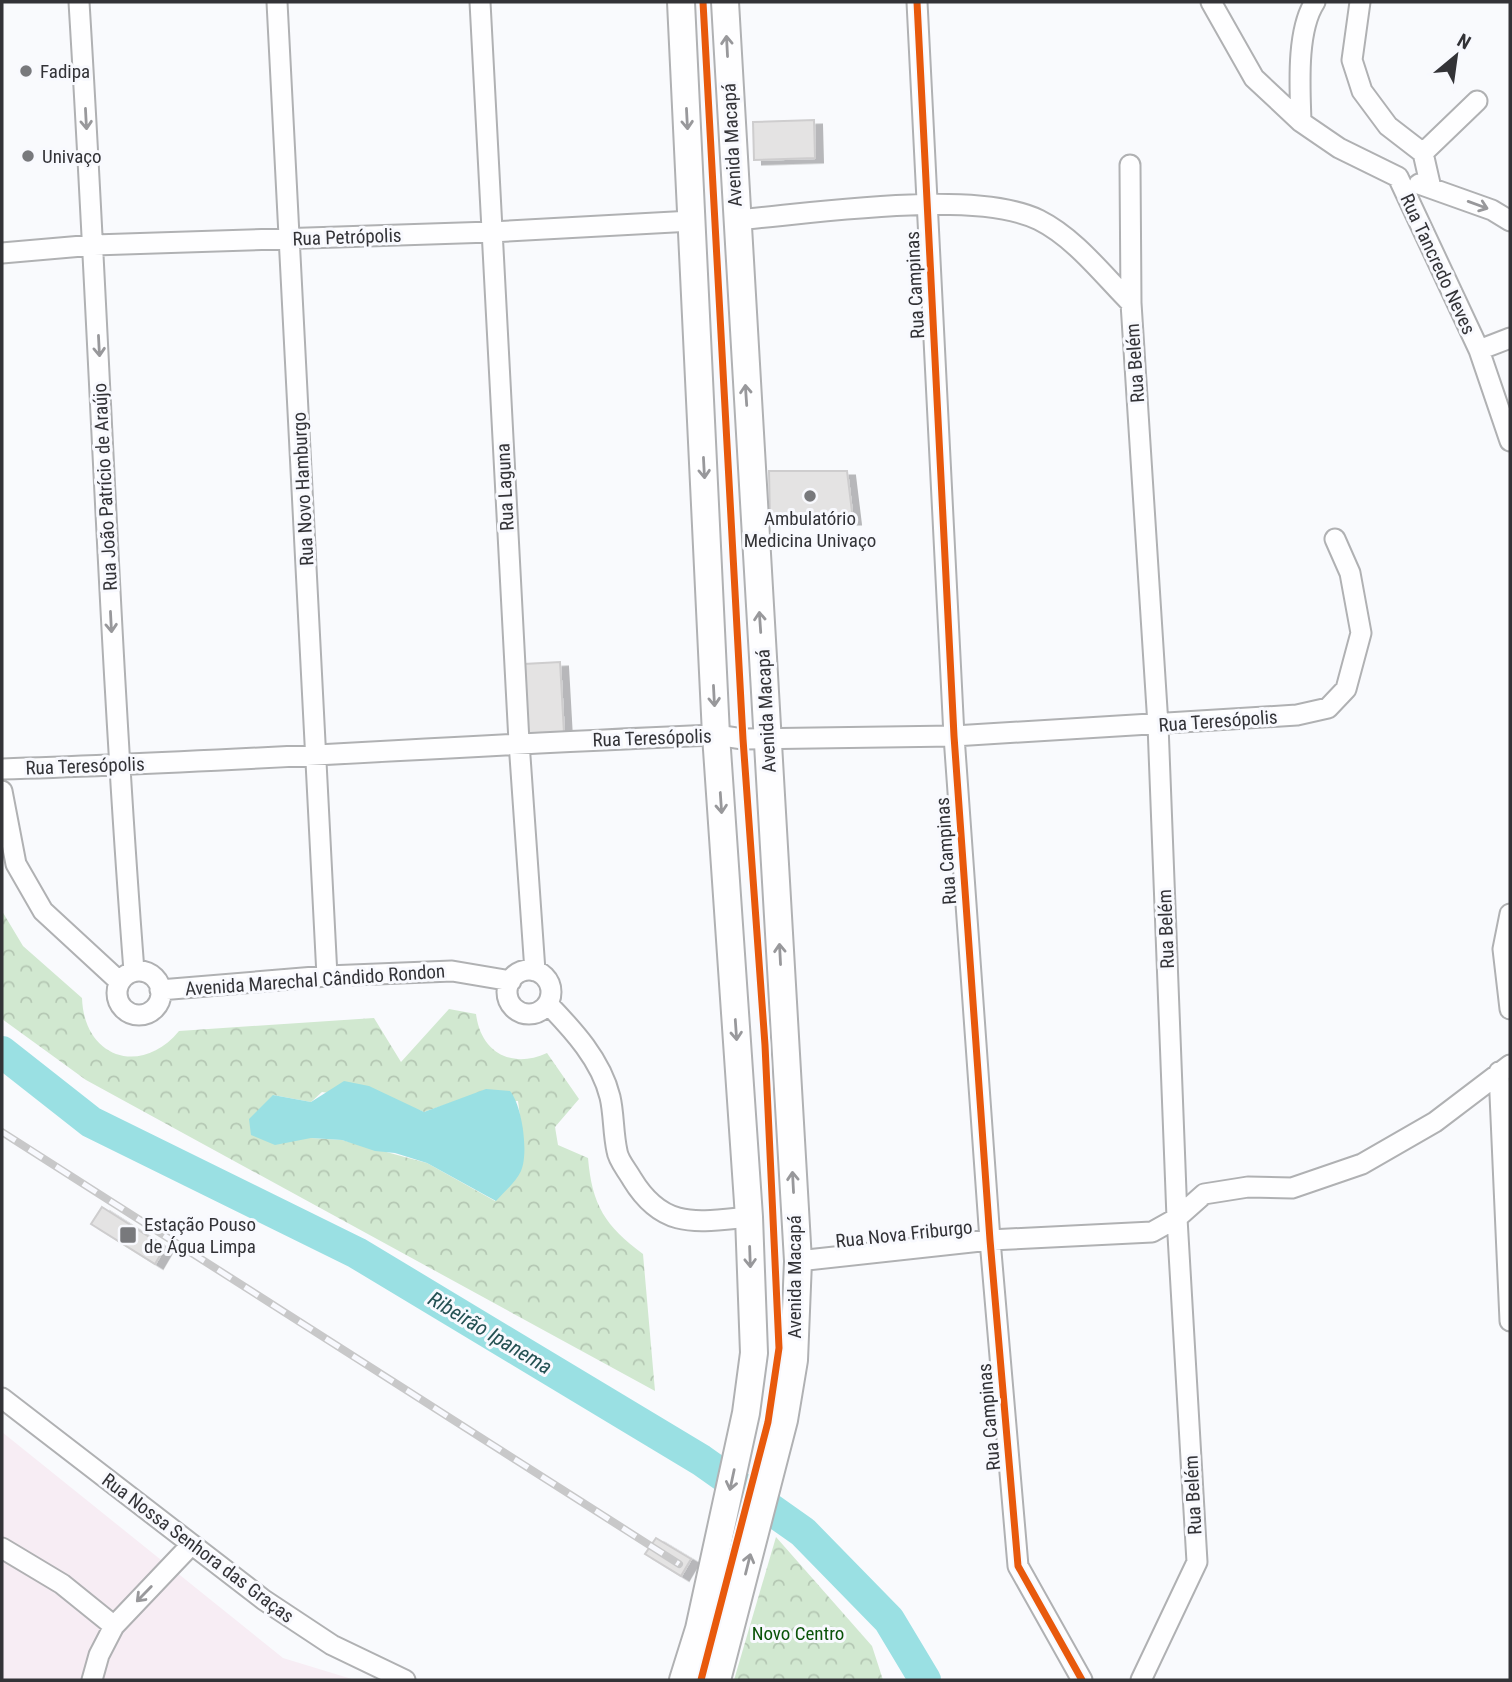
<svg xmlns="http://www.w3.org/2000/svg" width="1512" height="1682" viewBox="0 0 1512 1682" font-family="'Roboto Condensed',sans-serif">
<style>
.commercial{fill:#f7edf4}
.forest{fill:url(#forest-crowns);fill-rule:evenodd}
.water{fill:#9ae0e3}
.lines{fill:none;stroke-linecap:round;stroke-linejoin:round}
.river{stroke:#9ae0e3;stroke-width:32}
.building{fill:#e4e3e3;stroke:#cecdce;stroke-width:2;filter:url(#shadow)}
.street-casing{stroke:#b0b1b3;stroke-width:23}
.secondary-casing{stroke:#b0b1b3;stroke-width:30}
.street{stroke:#fefeff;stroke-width:19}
.secondary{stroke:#fefeff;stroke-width:26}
.rail-casing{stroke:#c8c8c9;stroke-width:8}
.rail{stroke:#f8f9fe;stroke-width:5;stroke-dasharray:16;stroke-linecap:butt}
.cycleway-casing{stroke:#f8f9fe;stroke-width:11}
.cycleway{stroke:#e8590c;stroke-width:7}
.oneway{stroke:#98989b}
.poi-dot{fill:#78797c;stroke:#f8f9fe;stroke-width:2.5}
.labels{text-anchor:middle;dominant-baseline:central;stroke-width:6;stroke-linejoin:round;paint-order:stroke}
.poi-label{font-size:19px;fill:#333337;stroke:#f8f9fe;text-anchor:start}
.street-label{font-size:19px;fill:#333337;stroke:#f8f9fe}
.park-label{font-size:19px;fill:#0a5308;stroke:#f8f9fe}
.water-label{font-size:21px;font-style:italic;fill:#245153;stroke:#f8f9fe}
</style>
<defs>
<pattern id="forest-crowns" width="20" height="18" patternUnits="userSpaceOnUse" patternTransform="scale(1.75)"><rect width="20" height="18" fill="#d1e8d0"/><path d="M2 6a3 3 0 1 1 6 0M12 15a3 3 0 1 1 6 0" fill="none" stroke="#b4c7b3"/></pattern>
<filter id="shadow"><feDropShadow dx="8" dy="4.5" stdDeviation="0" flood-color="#0004"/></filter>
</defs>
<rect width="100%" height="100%" fill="#f9fafd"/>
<path class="commercial" d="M2,1432L283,1658L355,1680H2Z"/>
<path class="forest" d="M2,911L23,946L82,998C84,1058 141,1077 179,1031L374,1018L401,1062L449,1009L476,1014C481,1053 512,1069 547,1053L579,1099L555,1127L558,1145L588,1158C592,1205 605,1226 643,1254L655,1391L86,1080L2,1019ZM322,1092L400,1103L424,1112L453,1102L518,1101L521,1125L495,1201L427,1163L342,1140L311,1138L273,1095L311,1102Z
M776,1537L872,1646L883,1680H734Z"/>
<path class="water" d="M344,1081L369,1086L424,1112L486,1089L510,1091C522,1105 529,1153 521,1171C516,1182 504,1192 496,1201L427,1163L395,1153L375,1151L342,1140L311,1138L275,1145L251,1135L249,1119L273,1095L311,1102Z"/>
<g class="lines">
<path class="river" d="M2,1052L91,1122L357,1253L701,1460L803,1532L889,1620L925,1680"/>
</g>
<path class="building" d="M814,120L815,158L754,160L753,122Z
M769,471H847L853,520L770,521Z
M560,662L564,733L527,735L524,664Z
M102,1207L165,1247L155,1264L91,1224Z
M656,1538L691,1559L681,1576L645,1554Z"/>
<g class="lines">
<defs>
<path id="street" d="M79,2C99,325 109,649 134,971
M277,2L327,976
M480,2L519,742L535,971
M917,2L954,736L990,1240L1018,1566L1082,1680
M1211,2L1254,78L1301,122L1339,148L1398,177L1479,350L1510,441
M1360,2L1352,60L1362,91L1388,126L1423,153L1431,188
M1301,122C1300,88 1296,31 1315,2
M1423,153L1477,101
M1130,165L1131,303L1158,725L1177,1218L1197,1562L1141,1680
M1419,184L1492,210L1510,221
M735,220C810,214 974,188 1039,220C1075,238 1103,275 1131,303
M2,253L94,245L491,232L692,221
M1479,350L1510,338
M2,769C240,762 478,744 716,735L743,739L954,736L1297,715L1328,708L1346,689L1361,633L1350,573L1335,539
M2,791L16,864L43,911L120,982
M1510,914L1503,949L1510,1009
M507 992a22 22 0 1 1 44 0a22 22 0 1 1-44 0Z
M117 993a22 22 0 1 1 44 0a22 22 0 1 1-44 0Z
M160,990L327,976L452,971L511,981
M548,1004C573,1030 601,1060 610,1097C614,1114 613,1133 617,1151C618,1160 627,1170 632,1179C663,1230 696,1222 749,1217
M1499,1072L1510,1321
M798,1261L990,1240L1152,1232L1177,1218L1204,1194L1248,1187L1292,1188L1362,1164L1435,1122L1510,1065
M2,1398L264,1600L332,1645L405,1680
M2,1548L62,1584L114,1626
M92,1680L99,1655L114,1626L191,1545"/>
<path id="secondary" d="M681,2L716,735L749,1217L754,1353L746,1413L699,1629L683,1680
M717,1680L784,1420L794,1360L798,1261L725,2"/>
</defs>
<use href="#street" class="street-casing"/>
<use href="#secondary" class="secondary-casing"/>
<use href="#street" class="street"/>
<use href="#secondary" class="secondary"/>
<defs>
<path id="rail" d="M2,1132L679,1564"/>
</defs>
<use href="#rail" class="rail-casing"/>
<use href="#rail" class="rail"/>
<defs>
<path id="cycleway" d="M917,2L954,736L990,1240L1018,1566L1082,1680
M701,1680L768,1422L779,1348L765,1045L743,739L703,2"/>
</defs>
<use href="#cycleway" class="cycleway-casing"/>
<use href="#cycleway" class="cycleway"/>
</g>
<defs><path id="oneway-shaft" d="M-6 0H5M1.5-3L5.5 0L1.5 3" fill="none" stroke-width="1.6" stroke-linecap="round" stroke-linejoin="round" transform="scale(1.75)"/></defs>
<g class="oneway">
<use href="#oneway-shaft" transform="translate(727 46) rotate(-93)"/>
<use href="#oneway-shaft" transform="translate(86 119) rotate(87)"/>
<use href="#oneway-shaft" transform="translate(687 119) rotate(87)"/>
<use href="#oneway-shaft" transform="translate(1478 205) rotate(20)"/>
<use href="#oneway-shaft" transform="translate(99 346) rotate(87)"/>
<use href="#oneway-shaft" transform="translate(746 395) rotate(-94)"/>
<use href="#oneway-shaft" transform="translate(704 468) rotate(87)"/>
<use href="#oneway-shaft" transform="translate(111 622) rotate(87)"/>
<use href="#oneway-shaft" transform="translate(760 622) rotate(-94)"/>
<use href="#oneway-shaft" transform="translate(714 696) rotate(87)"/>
<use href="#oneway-shaft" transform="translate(721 803) rotate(86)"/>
<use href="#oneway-shaft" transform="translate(780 954) rotate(-93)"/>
<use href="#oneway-shaft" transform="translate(736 1030) rotate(86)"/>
<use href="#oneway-shaft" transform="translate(793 1182) rotate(-93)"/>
<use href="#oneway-shaft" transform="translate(750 1257) rotate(88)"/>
<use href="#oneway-shaft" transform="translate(732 1480) rotate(102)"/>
<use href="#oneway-shaft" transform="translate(748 1564) rotate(-76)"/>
<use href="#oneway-shaft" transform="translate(144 1594) rotate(134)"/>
</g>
<g class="poi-dot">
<circle cx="26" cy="71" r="7"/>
<circle cx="28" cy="156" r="7"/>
<circle cx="810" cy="496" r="7"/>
<rect x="119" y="1226" width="18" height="18" rx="3.5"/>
</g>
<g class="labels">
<g class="poi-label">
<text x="40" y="71">Fadipa</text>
<text x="42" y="156">Univaço</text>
<text x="810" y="518" text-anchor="middle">Ambulatório<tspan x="810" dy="22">Medicina Univaço</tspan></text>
<text x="144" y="1224">Estação Pouso<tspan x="144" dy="22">de Água Limpa</tspan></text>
</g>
<g class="street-label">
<text transform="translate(732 145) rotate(-93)">Avenida Macapá</text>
<text transform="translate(347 237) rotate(-2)">Rua Petrópolis</text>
<text transform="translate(1438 264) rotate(65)">Rua Tancredo Neves</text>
<text transform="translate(915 285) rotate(-93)">Rua Campinas</text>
<text transform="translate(1135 363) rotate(-94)">Rua Belém</text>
<text transform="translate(105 487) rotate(-93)">Rua João Patrício de Araújo</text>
<text transform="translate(505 487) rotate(-93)">Rua Laguna</text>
<text transform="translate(303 489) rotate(-93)">Rua Novo Hamburgo</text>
<text transform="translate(766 711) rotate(-93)">Avenida Macapá</text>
<text transform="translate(1218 721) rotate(-4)">Rua Teresópolis</text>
<text transform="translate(652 738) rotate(-2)">Rua Teresópolis</text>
<text transform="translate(85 766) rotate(-2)">Rua Teresópolis</text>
<text transform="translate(946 851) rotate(-94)">Rua Campinas</text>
<text transform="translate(1166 929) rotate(-92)">Rua Belém</text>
<text transform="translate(315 980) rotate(-4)">Avenida Marechal Cândido Rondon</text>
<text transform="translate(904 1234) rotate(-6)">Rua Nova Friburgo</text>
<text transform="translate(794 1277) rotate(-90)">Avenida Macapá</text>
<text transform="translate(989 1417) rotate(-95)">Rua Campinas</text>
<text transform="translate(1193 1495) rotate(-93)">Rua Belém</text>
<text transform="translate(198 1548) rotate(37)">Rua Nossa Senhora das Graças</text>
</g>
<g class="park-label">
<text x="798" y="1633">Novo Centro</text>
</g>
<g class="water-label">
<text transform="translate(490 1333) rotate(31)">Ribeirão Ipanema</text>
</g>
</g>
<rect width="1512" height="1682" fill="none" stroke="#333337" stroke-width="7"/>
<g transform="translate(1456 56) rotate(29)" stroke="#f8f9fe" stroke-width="5" paint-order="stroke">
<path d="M0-5L12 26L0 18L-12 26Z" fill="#333337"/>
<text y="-10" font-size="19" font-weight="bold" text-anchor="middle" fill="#333337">N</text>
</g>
</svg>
